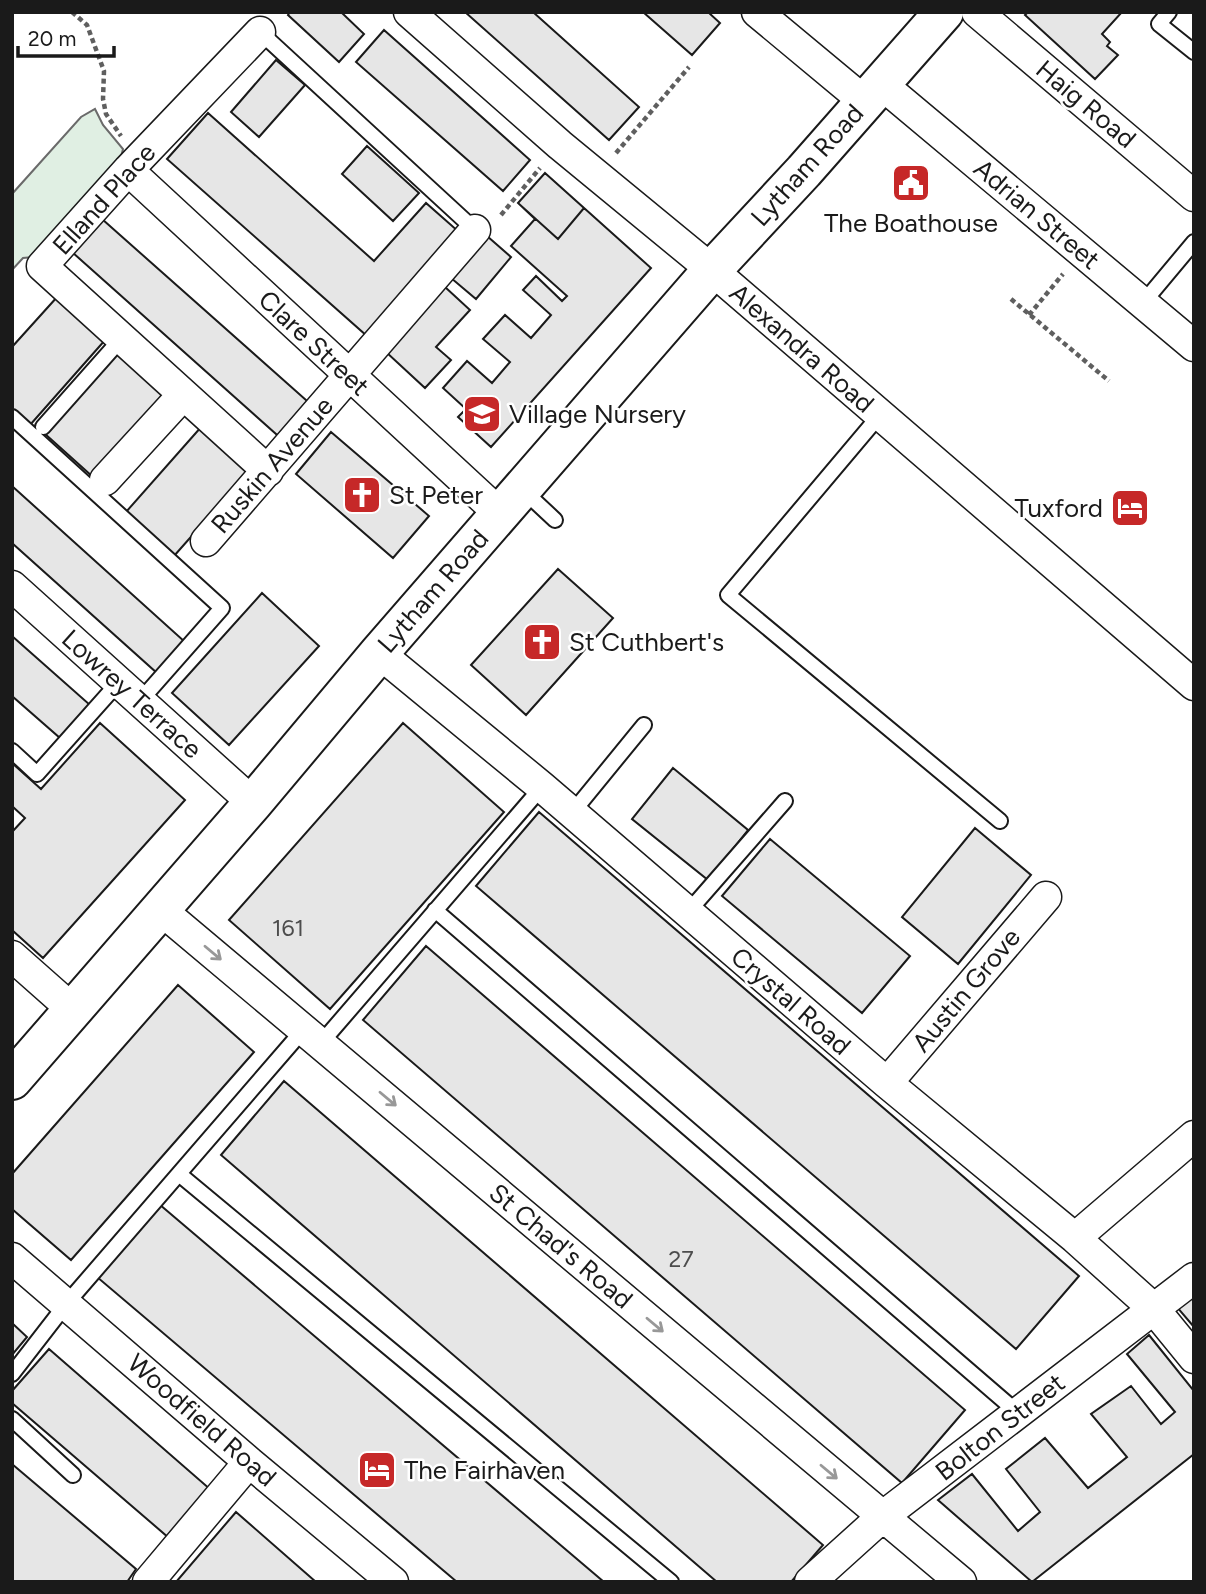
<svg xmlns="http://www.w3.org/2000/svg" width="1206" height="1594" viewBox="0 0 1206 1594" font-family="Figtree,sans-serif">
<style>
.green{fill:#e0efe3;stroke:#6a6a6a;stroke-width:2}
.building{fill:#e6e6e6;stroke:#1a1a1a;stroke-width:2}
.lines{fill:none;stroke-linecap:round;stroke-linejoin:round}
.service-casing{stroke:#1a1a1a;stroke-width:18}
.minor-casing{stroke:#1a1a1a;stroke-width:33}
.secondary-casing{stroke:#1a1a1a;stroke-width:42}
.path{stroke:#5f5f5f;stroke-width:4.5;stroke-dasharray:5 3.5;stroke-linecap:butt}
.service{stroke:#fff;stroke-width:14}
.minor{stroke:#fff;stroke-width:30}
.secondary{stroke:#fff;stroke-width:38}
.oneway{stroke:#989898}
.labels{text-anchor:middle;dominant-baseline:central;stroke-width:5;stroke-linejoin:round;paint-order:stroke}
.number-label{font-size:23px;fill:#4d4d4d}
.street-label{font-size:26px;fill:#1a1a1a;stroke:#fff}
.poi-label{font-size:26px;fill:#1a1a1a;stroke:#fff;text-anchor:start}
</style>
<rect width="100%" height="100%" fill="#fff"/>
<path class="green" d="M95,109L103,125L123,149L119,165L34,257L23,258L12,270V194L81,117Z"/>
<path class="building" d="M290,12H341L364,34L339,62L288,15Z
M465,12H533L639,107L609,140Z
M643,12H708L720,23L692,55Z
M1028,12H1122L1102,34L1110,42L1107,46L1118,55L1095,79L1025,15Z
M384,30L530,160L503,191L356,62Z
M276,60L305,85L259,137L231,112Z
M208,113L374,261L426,203L459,232L367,336L167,159Z
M367,146L419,193L393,221L342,174Z
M545,173L651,268L491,447L458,417L466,409L443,388L467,361L492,383L510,362L483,339L505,315L531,338L551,315L523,290L536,276L562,301L567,296L511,246L535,219L518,203Z
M545,173L584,208L558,239L518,203Z
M102,219L315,408L285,442L72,252Z
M487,236L511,257L476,299L451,278Z
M445,287L470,310L436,347L451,360L425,388L386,352Z
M58,296L106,339L30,425L12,410V347Z
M121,347L169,391L93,477L44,433Z
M202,426L251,469L174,556L126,512Z
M331,432L429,516L393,558L296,474Z
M12,486L185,642L157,673L12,543Z
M558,569L613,618L526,715L471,665Z
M262,593L319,646L229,745L172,693Z
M12,636L90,705L60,738L12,696Z
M100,723L185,800L43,958L12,930V832L25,818L12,806V763L41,789Z
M403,723L504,812L330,1009L229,920Z
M673,768L748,830L708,880L632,819Z
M539,812L1079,1276L1016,1349L476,886Z
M975,828L1031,875L958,964L902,917Z
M770,839L910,956L862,1013L722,896Z
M426,946L965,1410L902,1483L363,1020Z
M178,985L254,1052L71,1260L12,1209V1174Z
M284,1081L823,1545L791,1582H717L221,1155Z
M159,1204L604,1582H457L97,1277Z
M1194,1292V1327L1176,1306Z
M12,1323L27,1337L12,1355Z
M1149,1335L1194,1391V1454L1032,1582L938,1500L972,1474L1018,1531L1040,1512L1006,1469L1045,1438L1088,1488L1127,1457L1091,1414L1131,1386L1161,1424L1175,1412L1127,1354Z
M49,1349L211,1490L169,1538L12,1403V1391Z
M12,1464L136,1569L127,1582H12Z
M236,1512L316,1582H176Z"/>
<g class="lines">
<defs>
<path id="service" d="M1169,12L1159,24L1194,52
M260,32L475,230
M1143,303L1194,242
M879,416L728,595L1000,821
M12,417L222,608L140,701
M43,427L121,339
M523,490L555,520
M12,751L37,774L119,682
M572,813L644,725
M435,910L1018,1413
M688,912L785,801
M321,1043L542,787
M179,1174L671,1582
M12,1374L67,1303L304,1029
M12,1419L73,1475"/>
<path id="minor" d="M409,12L560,145L712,270L1194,685
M757,12L864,101
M977,12L1194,196
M260,32L128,170L42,266L268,471
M880,83L1194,346
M128,170L500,514
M105,480L182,396
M206,541L475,230
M12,586L253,803
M379,653L542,787L887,1083L1075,1238L1154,1309L1194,1358
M161,910L961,1582
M12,956L73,1010
M887,1083L1046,897
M1075,1238L1194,1136
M12,1258L249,1462L393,1582
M148,1582L249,1462
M810,1582L882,1517L1194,1278"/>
<path id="secondary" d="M12,1080L253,803L379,653L712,270L804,171L944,12"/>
</defs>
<use href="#service" class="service-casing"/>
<use href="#minor" class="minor-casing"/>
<use href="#secondary" class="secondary-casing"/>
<path class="path" d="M72,12L87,25L104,71L103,99L106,114L121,136
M616,153L689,67
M501,215L540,168
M1011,299L1109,381
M1029,315L1063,274"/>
<use href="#service" class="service"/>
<use href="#minor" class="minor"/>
<use href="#secondary" class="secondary"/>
</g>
<defs><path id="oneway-shaft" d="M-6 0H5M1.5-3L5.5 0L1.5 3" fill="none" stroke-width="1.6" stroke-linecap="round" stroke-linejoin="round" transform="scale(1.75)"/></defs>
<g class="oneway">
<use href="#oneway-shaft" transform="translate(213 953) rotate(40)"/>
<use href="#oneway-shaft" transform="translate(388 1099) rotate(40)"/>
<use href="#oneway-shaft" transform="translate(655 1325) rotate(40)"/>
<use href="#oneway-shaft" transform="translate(829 1472) rotate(40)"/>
</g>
<defs>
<symbol id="civic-square" viewBox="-11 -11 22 22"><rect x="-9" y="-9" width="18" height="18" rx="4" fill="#c62828" stroke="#fff"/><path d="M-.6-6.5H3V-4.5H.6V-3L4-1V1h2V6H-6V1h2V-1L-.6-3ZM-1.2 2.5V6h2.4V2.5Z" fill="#fff"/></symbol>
<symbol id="school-square" viewBox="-11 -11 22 22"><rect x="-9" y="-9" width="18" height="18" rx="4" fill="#c62828" stroke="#fff"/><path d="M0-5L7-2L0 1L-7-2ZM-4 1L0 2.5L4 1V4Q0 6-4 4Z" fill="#fff"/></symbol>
<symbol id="church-square" viewBox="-11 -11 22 22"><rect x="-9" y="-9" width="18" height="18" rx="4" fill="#c62828" stroke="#fff"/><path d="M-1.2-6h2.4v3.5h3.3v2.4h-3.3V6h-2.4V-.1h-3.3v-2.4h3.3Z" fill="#fff"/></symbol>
<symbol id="hotel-square" viewBox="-11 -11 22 22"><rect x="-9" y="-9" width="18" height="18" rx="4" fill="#c62828" stroke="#fff"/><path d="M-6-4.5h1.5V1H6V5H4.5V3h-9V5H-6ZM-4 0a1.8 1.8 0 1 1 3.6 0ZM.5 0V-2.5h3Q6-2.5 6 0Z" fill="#fff"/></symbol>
</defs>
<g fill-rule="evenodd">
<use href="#civic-square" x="889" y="161" width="44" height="44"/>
<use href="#school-square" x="460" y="392" width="44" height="44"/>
<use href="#church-square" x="340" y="473" width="44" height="44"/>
<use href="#hotel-square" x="1108" y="486" width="44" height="44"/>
<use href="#church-square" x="520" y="620" width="44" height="44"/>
<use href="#hotel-square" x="355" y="1448" width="44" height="44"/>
</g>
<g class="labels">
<g class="number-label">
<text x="288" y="928">161</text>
<text x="681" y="1259">27</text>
</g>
<g class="street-label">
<text transform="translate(1086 104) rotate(40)">Haig Road</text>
<text transform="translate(807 165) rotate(-48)">Lytham Road</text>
<text transform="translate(104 199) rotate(-48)">Elland Place</text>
<text transform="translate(1037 214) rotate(40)">Adrian Street</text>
<text transform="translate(314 343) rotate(43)">Clare Street</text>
<text transform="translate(802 348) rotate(41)">Alexandra Road</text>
<text transform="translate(272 465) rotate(-49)">Ruskin Avenue</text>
<text transform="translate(433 591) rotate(-49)">Lytham Road</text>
<text transform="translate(132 694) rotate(42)">Lowrey Terrace</text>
<text transform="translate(966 990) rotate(-50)">Austin Grove</text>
<text transform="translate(791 1001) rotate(41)">Crystal Road</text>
<text transform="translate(561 1246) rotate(40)">St Chad's Road</text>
<text transform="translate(202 1420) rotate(41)">Woodfield Road</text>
<text transform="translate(1000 1427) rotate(-38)">Bolton Street</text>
</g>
<g class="poi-label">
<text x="911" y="223" text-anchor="middle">The Boathouse</text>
<text x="509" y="414">Village Nursery</text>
<text x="389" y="495">St Peter</text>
<text x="1103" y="508" text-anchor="end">Tuxford</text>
<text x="569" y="642">St Cuthbert's</text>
<text x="404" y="1470">The Fairhaven</text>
</g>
</g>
<rect width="1206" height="1594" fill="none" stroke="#1a1a1a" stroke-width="28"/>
<path d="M18 46v10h96v-10" fill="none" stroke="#1a1a1a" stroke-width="3.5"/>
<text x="28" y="46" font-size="21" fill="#1a1a1a" stroke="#ffffff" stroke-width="5" paint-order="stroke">20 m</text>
</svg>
